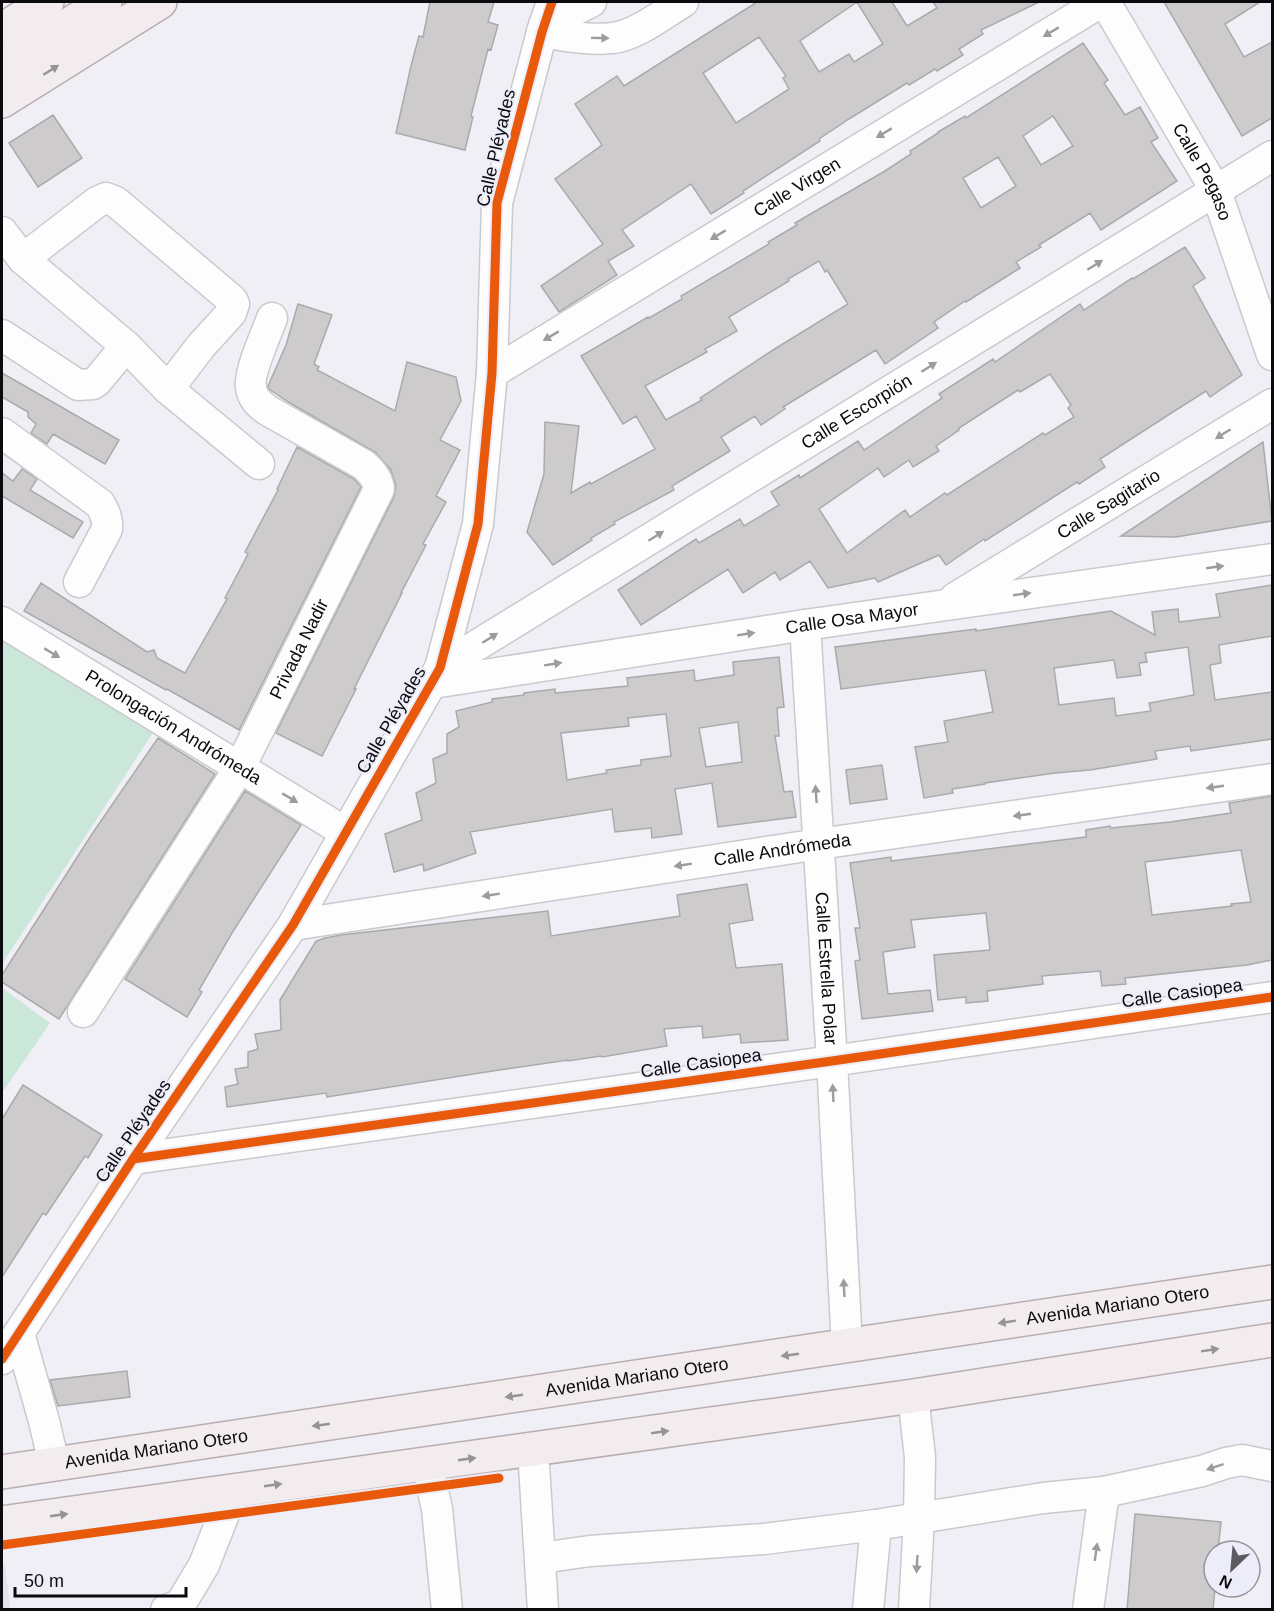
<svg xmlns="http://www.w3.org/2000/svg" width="1274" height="1611" viewBox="0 0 1274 1611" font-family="Arial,sans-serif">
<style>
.built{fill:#e2e2ee}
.green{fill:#cae7da}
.building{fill:#cecbcd;stroke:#aba9ab;stroke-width:1.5;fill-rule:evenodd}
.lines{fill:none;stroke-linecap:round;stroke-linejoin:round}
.minor-casing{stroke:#cacace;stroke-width:33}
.major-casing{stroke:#b8aeb1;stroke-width:36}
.minor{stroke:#fdfdfe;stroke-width:30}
.major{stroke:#f3ecee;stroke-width:33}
.cycleway-casing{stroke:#ecedf8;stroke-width:13}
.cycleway{stroke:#e8590c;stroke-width:9}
.oneway{fill:#9c9c9e}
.oneway2{fill:#969295}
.labels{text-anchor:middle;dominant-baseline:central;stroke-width:4.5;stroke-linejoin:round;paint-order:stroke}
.street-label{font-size:18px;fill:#0b0b0f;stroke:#ecedf8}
</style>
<rect width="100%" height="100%" fill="#efeff5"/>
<path class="built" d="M2,1565H5L10,1609H2Z"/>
<path class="green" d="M2,635L156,728L2,964Z
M2,988L50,1023L2,1093Z"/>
<path class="building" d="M430,2H494L488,22L498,25L491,50L488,49L471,116L473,117L465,150L396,133L411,66L419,36L423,37Z
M757,2H892L907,26L937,8L933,2H1039L981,30L983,34L959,49L963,55L937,71L935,69L909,85L907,83L849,119L819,139L820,141L743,191L744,193L711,214L691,184L622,230L634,246L608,261L617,275L559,312L541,286L603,244L555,179L602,145L575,104L617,76L624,86ZM857,2L883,44L854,62L849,54L819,72L800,41ZM759,37L786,76L783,78L789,89L736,123L703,73Z
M1164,2H1260L1225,24L1244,57L1272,42V118L1242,136Z
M1083,43L1108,80L1104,83L1125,115L1140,107L1158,138L1151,142L1177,181L1101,230L1090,213L1039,245L1041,247L1016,262L1020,268L966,302L965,301L934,322L938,328L885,364L876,350L783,407L785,409L761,425L755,416L721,437L730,451L672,486L674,490L614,522L615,524L591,538L592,540L553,565L527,532L544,474L545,422L579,426L571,493L590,482L591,484L655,449L636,416L623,424L581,356L648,317L649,318L682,299L681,296L769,244L768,242L797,225L795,223L885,171L911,154L910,151L938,133V132L965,116L966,118ZM1053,116L1073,146L1041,165L1023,136ZM998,157L1016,186L981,208L963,178ZM819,261L825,272L827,270L848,304L773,350L700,398L702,400L666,420L645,386L707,352L705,349L737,331L729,317L789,281L788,279Z
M53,115L82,158L38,187L9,143Z
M1185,247L1205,278L1193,286L1242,375L1210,397L1206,391L1176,410L1100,459L1105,467L1079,484L1077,482L985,541L984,539L946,565L939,555L878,582L875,578L828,588L810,561L780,580L775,572L743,593L728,569L641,625L618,590L696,539L699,543L740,519L744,526L779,505L771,492L799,475L800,478L858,441L864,450L942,398L939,394L993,359L995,362L1080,304L1084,310L1132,278L1133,279ZM1050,374L1071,405L1068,408L1074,417L1045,435L1043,433L947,495L945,493L910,517L905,510L847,553L819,509L878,468L884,477L909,460L913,467L939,451L936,446L959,430V428L1018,390L1020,392Z
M298,304L332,315L314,364L319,367L317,370L395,411L407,362L456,377L461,401L440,440L460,450L436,496L446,502L423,544L426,545L401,593H402L354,689H356L322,756L276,733L394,497L396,486L391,470L375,452L290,403L269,389L268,386L286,345Z
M2,373L119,440L105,464L53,434L47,444L31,433L36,424L28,417V412L2,397Z
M1263,442L1272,521L1176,537L1121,536Z
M297,447L354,479L361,487L239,730L167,689L166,690L24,611L41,583L147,652L154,650L157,658L185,673L227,599L225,598L248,554L245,552L278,490L277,489Z
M22,469L37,479L30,490L83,522L73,538L2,496V473L13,481Z
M1272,585V636L1219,645L1221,663L1210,665L1215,700L1272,692V739L1191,751L1190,746L1155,751L1157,759L1090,770L1055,773L985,783V784L952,789L953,793L924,798L915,747L948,742L944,721L993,712L985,670L841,689L835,647L953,632L976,629V631L1111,611L1155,635L1152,612L1178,609L1179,622L1220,617L1216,594ZM1188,647L1194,695L1149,703L1151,711L1116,716L1114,698L1059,705L1054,668L1114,660L1117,678L1141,675L1139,663L1147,662L1145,653Z
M779,657L784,707L777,708L779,736H775L784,792L792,791L796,817L718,827L712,783L675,789L682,834L652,838L651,828L615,832L612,809L470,832L476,853L424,871L423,864L394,872L385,834L422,820L416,793L436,783L433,759L447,753V734L459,727L456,711L492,702V699L524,695V693L555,689V693L628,686L627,678L694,670L695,681L734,675L733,662ZM666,714L671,756L641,760V765L606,770L607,773L567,780L561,733L629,726L628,718ZM738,722L742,762L706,767L699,728Z
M158,738L215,774L59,1019L2,982V975L92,834Z
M882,765L887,799L850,804L846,770Z
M245,791L301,825L232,933L199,990L202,992L187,1017L125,979Z
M1272,796V960L1247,965L1125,978L1126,984L1102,986L1100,971L1042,976L1043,984L987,991L988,1001L966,1003V997L938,1000L934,955L990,950L986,913L911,920L915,947L883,952L888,994L930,990L933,1011L862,1019L855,961L860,960L855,928H860L850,863L891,857V861L1086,837V830L1110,826L1111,828L1170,822L1231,813L1229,803ZM1241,850L1251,902L1231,904L1232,906L1152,915L1145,862Z
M747,884L753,920L729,924L736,968L782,964L788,1040L741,1043L740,1034L703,1038L702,1026L664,1029L667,1046L602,1057L601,1056L568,1061V1060L499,1070L327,1097L326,1093L227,1107L225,1087L238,1084L235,1069L248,1067V1052L258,1049L255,1034L281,1030L280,1000L316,941L325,938L341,935L548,911L551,936L680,916L677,895Z
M23,1085L102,1135L88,1158L85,1156L46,1215L43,1213L2,1277V1119Z
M127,1371L130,1397L58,1406L50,1380Z
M1135,1514L1221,1522L1218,1551H1214V1587H1215L1213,1610H1127Z"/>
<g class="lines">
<defs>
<g id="minor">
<path id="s1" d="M1105,2L1216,191L1272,355"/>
<path d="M544,25L591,2"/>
<path d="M542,32C564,35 589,41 612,38C635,36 663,14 683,2"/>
<path d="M2,232L23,259L126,346L168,389L259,464"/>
<path d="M23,259L97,202L106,198L116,202L232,300L234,304L231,313L201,346L168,389"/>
<path d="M2,335L78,385L93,384L97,381L126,346"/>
<path id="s2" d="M492,373L1101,2"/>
<path d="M2,433L100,504C105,513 108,519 107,529L79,582"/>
<path id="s3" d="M955,598L1272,404"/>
<path id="s4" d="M2,622L345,832"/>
<path id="s5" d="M805,625L832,1061L847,1346"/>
<path id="s6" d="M440,668L1272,156"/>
<path id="s7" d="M433,683L805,625L1272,559"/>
<path id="s8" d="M293,925L819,844L1272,779"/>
<path id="s9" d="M83,1012L240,767L379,489C378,479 372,472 364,465L267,410C259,404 252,398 251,387C248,374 267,332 272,318"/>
<path d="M133,1159L832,1061L1272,997"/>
<path d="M19,1333L44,1421L54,1464"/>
<path d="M2,1359L133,1159L293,925L440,668L478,524L492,373L497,203L542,32L552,2"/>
<path d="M913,1396L920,1457L919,1518L914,1610"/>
<path d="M533,1449L543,1610"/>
<path d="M427,1464L437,1509L447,1610"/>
<path d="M541,1558L590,1551L764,1539L876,1525L1043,1498L1104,1492L1202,1471L1226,1463L1242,1460L1272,1466"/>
<path d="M166,1610L180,1605L204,1565L233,1491"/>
<path d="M868,1610L876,1525"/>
<path d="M1088,1610L1104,1492"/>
</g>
<g id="major">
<path d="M2,30L47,2"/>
<path d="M2,67L105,2"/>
<path d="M2,101L160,2"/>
<path id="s10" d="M2,1472L1272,1282"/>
<path d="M2,1523L913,1396L1272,1340"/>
</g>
</defs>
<use href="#minor" class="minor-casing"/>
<use href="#major" class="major-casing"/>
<use href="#minor" class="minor"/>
<use href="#major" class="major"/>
<defs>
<path id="cycleway" d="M133,1159L832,1061L1272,997
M2,1359L133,1159L293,925L440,668L478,524L492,373L497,203L542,32L552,2
M2,1545L499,1478"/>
</defs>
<use href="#cycleway" class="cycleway-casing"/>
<use href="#cycleway" class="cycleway"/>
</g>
<defs><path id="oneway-solid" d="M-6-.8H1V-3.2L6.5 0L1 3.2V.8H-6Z" transform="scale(1.5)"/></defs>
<g class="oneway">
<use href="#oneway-solid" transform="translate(1051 32) rotate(149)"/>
<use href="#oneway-solid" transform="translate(600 38) rotate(1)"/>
<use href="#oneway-solid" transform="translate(884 133) rotate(149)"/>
<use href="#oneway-solid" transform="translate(718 235) rotate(149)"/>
<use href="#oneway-solid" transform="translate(1095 265) rotate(-32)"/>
<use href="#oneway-solid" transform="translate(551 336) rotate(149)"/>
<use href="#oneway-solid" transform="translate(929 367) rotate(-32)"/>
<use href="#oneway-solid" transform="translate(1223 434) rotate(148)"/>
<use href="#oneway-solid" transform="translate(656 536) rotate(-32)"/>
<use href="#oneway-solid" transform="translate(1215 567) rotate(-8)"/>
<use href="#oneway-solid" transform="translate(1022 594) rotate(-8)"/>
<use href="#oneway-solid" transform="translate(746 634) rotate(-9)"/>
<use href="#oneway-solid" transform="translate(490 638) rotate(-32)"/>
<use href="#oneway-solid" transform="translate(52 653) rotate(31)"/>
<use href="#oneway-solid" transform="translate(553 664) rotate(-9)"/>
<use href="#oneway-solid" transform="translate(1215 787) rotate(172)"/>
<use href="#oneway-solid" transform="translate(816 794) rotate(-94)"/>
<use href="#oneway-solid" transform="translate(290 798) rotate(31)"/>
<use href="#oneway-solid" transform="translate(1022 815) rotate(172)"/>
<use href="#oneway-solid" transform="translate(683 865) rotate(171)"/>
<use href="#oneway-solid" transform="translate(491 895) rotate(171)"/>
<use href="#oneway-solid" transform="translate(833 1093) rotate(-93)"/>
<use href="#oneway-solid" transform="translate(844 1288) rotate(-93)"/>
<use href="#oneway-solid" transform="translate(1215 1467) rotate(162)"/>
<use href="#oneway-solid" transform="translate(1096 1552) rotate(-82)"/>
<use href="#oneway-solid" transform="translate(917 1564) rotate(93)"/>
</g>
<g class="oneway2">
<use href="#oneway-solid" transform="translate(51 70) rotate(-32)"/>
<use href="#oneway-solid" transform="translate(1007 1322) rotate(171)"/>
<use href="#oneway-solid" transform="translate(1210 1350) rotate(-9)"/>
<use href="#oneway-solid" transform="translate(790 1355) rotate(172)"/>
<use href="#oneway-solid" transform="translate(514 1396) rotate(172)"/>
<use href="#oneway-solid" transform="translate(321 1425) rotate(172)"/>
<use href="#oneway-solid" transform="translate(660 1432) rotate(-8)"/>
<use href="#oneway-solid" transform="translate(467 1459) rotate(-8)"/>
<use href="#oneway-solid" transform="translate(273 1485) rotate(-8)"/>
<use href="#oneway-solid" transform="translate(59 1515) rotate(-8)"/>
</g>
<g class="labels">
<g class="street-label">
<text transform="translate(496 148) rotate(-77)">Calle Pléyades</text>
<text stroke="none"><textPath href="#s1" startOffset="196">Calle Pegaso</textPath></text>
<text stroke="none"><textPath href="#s2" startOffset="357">Calle Virgen</textPath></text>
<text stroke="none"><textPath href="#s6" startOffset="489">Calle Escorpión</textPath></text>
<text stroke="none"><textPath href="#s3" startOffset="180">Calle Sagitario</textPath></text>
<text stroke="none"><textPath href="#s7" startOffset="424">Calle Osa Mayor</textPath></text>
<text stroke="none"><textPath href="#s9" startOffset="423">Privada Nadir</textPath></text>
<text transform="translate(391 720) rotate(-60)">Calle Pléyades</text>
<text stroke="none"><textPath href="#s4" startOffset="201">Prolongación Andrómeda</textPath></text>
<text stroke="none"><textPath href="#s8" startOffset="495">Calle Andrómeda</textPath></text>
<text stroke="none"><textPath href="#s5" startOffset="344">Calle Estrella Polar</textPath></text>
<text transform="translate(1182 993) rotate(-8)">Calle Casiopea</text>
<text transform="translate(701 1063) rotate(-8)">Calle Casiopea</text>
<text transform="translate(133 1131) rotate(-56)">Calle Pléyades</text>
<text stroke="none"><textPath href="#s10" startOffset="1128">Avenida Mariano Otero</textPath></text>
<text stroke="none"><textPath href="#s10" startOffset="642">Avenida Mariano Otero</textPath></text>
<text stroke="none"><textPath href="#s10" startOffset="156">Avenida Mariano Otero</textPath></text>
</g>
</g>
<rect width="1274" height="1611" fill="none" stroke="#0b0b0f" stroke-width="6"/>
<g transform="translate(1232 1569) rotate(206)"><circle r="28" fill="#ecedf8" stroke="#92939b" stroke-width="1.5"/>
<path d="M0-4.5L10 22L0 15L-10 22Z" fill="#5b5b60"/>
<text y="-9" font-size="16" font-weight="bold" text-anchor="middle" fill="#0b0b0f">N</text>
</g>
<path d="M15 1587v9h171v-9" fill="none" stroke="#0b0b0f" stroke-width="3"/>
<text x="24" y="1587" font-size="18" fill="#0b0b0f" stroke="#ecedf8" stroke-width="4.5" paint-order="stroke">50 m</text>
</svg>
